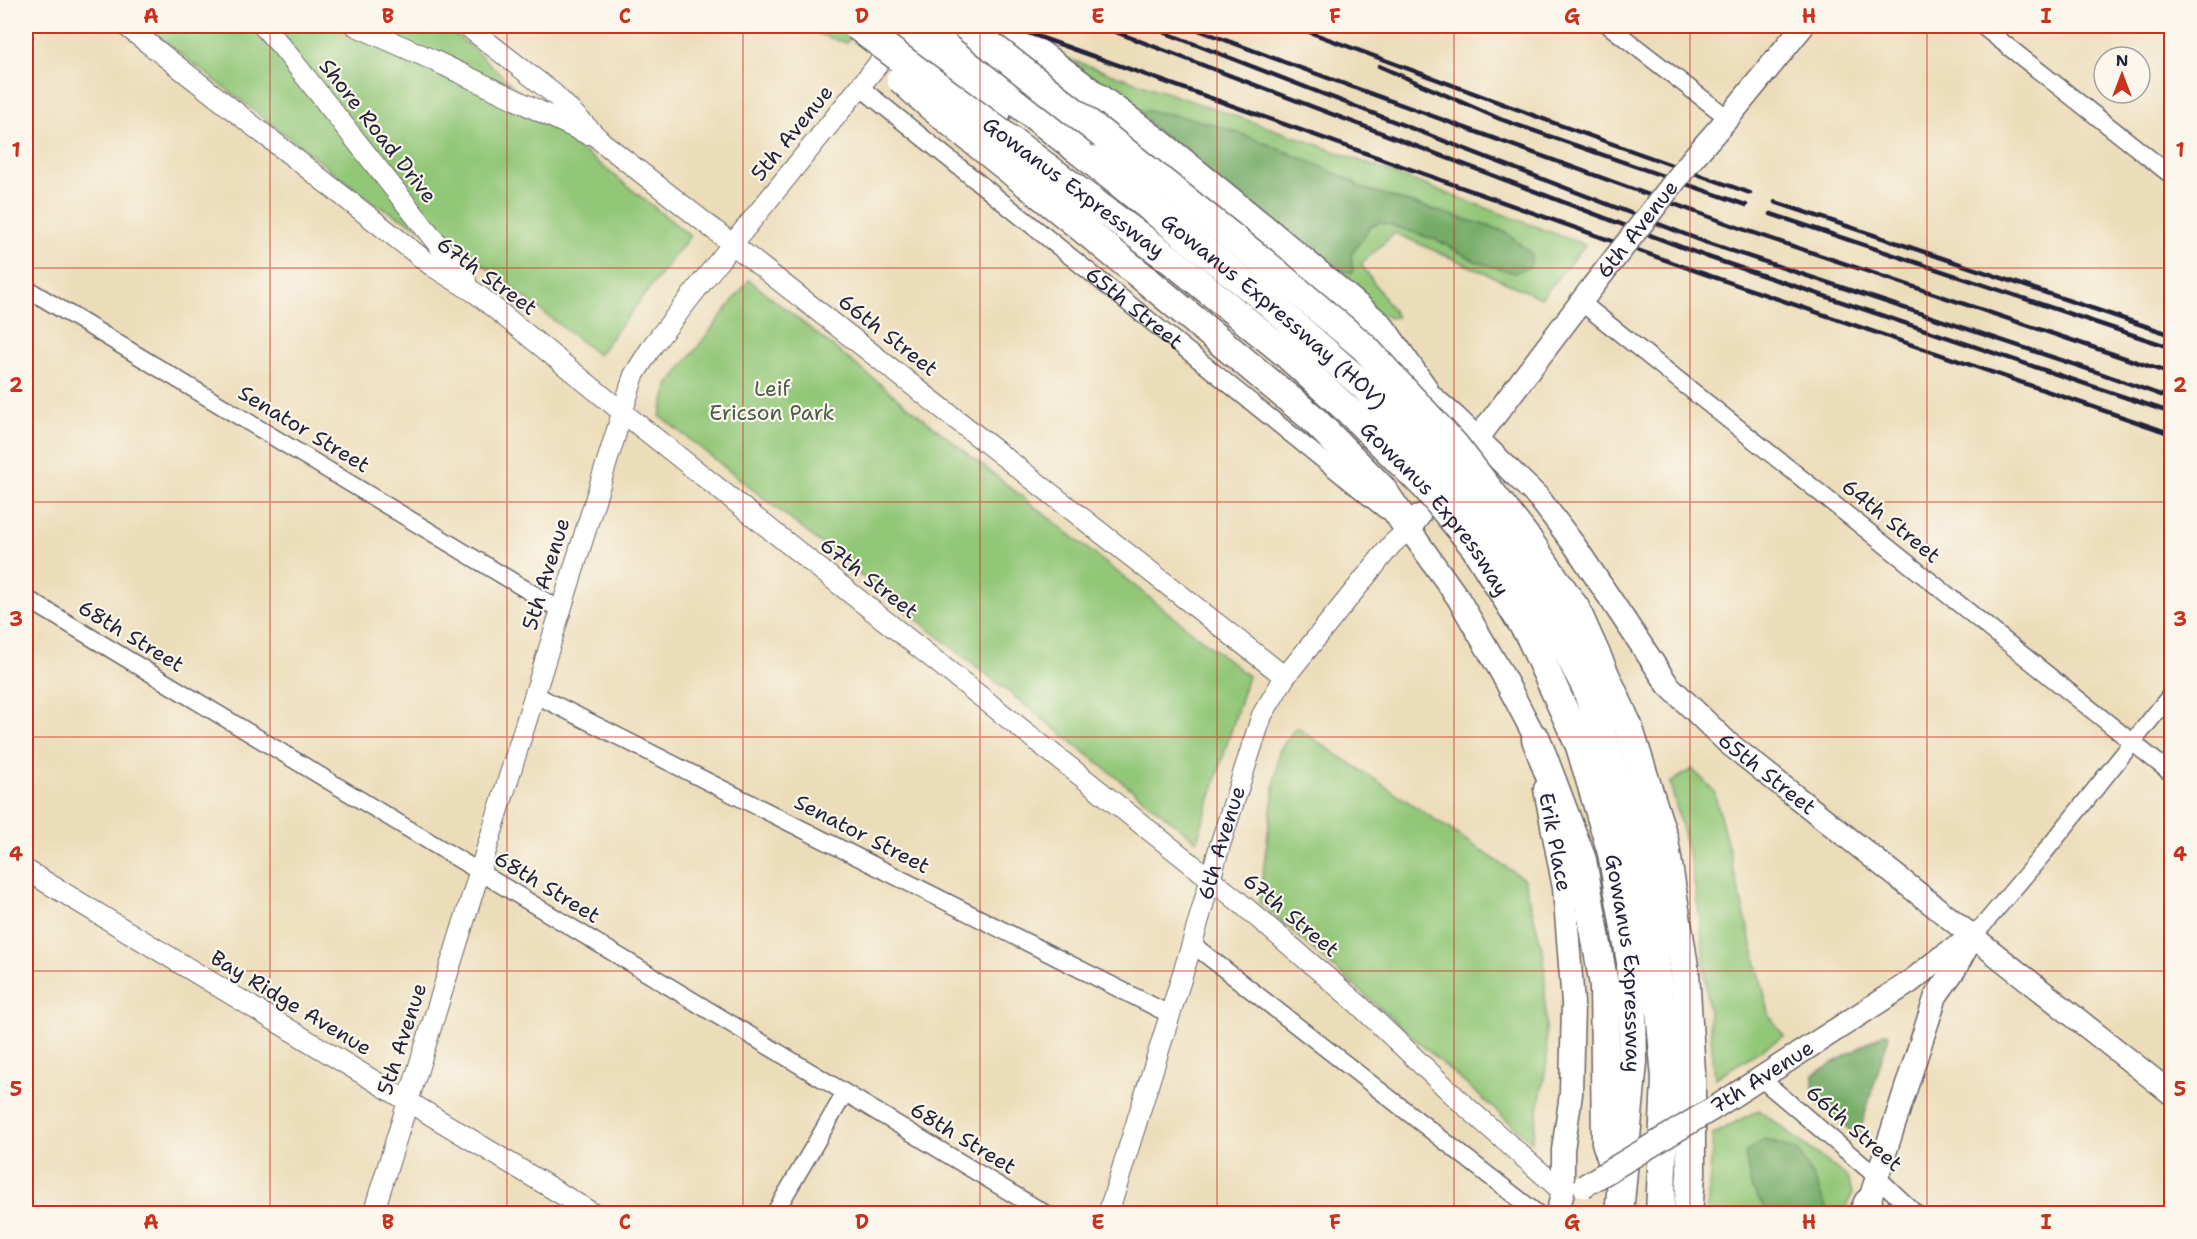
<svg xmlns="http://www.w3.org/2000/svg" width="2197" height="1239" viewBox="0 0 2197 1239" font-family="'Shantell Sans',sans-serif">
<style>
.green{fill:#93c778;stroke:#5a745a;stroke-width:1.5}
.forest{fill:#76ac68;stroke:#4c6752;stroke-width:1.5}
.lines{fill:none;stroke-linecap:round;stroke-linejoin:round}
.minor-casing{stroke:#696367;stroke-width:19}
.tertiary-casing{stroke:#696367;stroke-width:22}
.secondary-casing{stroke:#696367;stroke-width:25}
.motorway-casing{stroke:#696367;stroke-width:31}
.minor{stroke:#fff;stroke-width:16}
.tertiary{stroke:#fff;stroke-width:20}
.secondary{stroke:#fff;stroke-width:22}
.motorway{stroke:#fff;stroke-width:28}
.rail{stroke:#22223b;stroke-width:4.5}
.secondary-bridge-casing{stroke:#696367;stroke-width:25;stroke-linecap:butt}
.motorway-bridge-casing{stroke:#696367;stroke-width:31;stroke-linecap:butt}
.secondary-bridge{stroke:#fff;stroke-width:22}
.motorway-bridge{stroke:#fff;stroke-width:28}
.grid{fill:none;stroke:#c8321e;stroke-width:1.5;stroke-opacity:0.55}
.labels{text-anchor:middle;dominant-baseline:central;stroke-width:4.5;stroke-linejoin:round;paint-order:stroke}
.street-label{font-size:21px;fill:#22223b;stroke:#fbf7ec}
.park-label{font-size:21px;fill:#4a5c50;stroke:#fbf7ec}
.neatline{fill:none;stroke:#c8321e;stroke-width:2}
.grid-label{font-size:20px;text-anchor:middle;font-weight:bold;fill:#c8321e}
</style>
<rect width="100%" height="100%" fill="#fbf7ec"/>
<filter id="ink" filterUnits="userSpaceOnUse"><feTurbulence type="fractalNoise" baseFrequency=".0167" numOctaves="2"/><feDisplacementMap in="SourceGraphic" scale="12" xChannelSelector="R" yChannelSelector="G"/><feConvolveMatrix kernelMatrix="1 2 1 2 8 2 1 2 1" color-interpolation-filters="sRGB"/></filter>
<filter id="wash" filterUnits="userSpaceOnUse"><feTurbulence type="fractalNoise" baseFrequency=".008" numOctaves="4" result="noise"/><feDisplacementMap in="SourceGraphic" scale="24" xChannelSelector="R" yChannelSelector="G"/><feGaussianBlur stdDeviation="1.35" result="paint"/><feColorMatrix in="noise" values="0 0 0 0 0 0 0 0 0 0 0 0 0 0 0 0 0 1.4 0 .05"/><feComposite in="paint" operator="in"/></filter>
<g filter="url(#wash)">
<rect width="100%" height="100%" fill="#ecddba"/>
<path class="green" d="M145,26H444L476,51L576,145L690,236L598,355L472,256L372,202Z
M795,26H862L846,43Z
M1001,36L1302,139L1585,245L1541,298L1395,233L1361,264L1397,317L1390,318L1325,287L1247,329Z
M749,280L1248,676L1197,841L660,416L669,384Z
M1296,727L1524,879L1544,955L1547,1062L1532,1142L1259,902L1279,751Z
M1692,769L1714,791L1770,1017L1784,1036L1715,1078L1700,920L1691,864L1670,783Z
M1759,1110L1848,1178L1852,1194L1845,1213L1707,1214L1713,1134Z"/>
<path class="forest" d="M1137,110C1212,115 1284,151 1353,181L1359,187L1504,231L1532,254L1530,267L1514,273L1475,261L1437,240L1380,222L1370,227L1351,255L1353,273L1282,259Z
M1884,1033H1888L1889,1036L1858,1137L1813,1099V1075Z
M1765,1139L1798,1151L1817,1185L1828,1213H1768L1751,1187L1745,1153Z"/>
</g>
<g filter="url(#ink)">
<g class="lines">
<defs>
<g id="minor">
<path d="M1609,26L1728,118"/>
<path d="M1982,26L2172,176"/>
<path id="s1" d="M860,87L1385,510"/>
<path d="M26,288L560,610"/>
<path d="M1582,303L2172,774"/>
<path d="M26,598L1046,1214"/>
<path d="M534,694L1169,1014"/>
<path d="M1974,936L2044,853L2172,693"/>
<path d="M1192,944L1538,1214"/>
<path d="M1760,1078L1877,1177L1916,1214"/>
<path d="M774,1214L845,1093"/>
</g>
<g id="tertiary">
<path d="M126,26L432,266L477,294L621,411L1237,900L1358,1004L1462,1103L1563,1192"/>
<path d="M263,26L282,47L466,280"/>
<path d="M356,26L433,60L587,134"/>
<path d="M467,26L554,94L602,142L1285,677"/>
<path d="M26,870L594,1214"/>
<path d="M373,1214L634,375L653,345L714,267L896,42"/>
<path id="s2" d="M1108,1214L1192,944L1220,845L1262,715L1285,677L1392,544L1409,529"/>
</g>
<g id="secondary">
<path d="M885,26L999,115"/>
<path d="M1693,158L1728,118L1803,26"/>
<path id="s3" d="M1424,390L1455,417L1539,498L1575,546L1668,685L1728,743L2172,1094"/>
<path d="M1478,438L1593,286"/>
<path d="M1419,516L1409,529L1458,598L1501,672L1536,739L1539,753"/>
<path id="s4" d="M1545,789L1564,888L1573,1003L1571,1094L1563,1150V1192L1557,1214"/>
<path id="s5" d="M1714,1108L1910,982L1940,958L1974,936"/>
<path d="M1865,1214L1936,996L1955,969L1971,940"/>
</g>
<g id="motorway">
<path d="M919,26L1091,160"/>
<path d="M1001,26L1160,144L1269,233L1380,327L1424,390"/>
<path d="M1139,274L1311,417L1381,488L1409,529"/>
<path d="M1575,608L1628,726L1664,840L1685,973L1691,1073V1174L1688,1214"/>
<path d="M1552,622L1586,687L1640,853L1657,976L1666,1078L1660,1214"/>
<path id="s6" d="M1530,636L1580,746L1612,853L1631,962L1633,1062L1619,1214"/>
<path d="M1536,739L1582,860L1604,985L1606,1142L1618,1178"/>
<path d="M1863,1214L1868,1203"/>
</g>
</defs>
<use href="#minor" class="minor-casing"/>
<use href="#tertiary" class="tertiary-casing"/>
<use href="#secondary" class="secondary-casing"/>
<use href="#motorway" class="motorway-casing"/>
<use href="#minor" class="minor"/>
<use href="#tertiary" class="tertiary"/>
<use href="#secondary" class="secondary"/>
<use href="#motorway" class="motorway"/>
<path class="rail" d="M1009,26L1696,271L2172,434
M1100,26L1705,256L2172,413
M1148,26L1705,242L2094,371L2172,399
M1188,26L1284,62L1748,231L2172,374
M1293,26L1554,123L1750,193
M1379,66L1500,119L1746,205
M1775,202L2172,335
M1771,214L2172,348"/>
<defs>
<g id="secondary-bridge">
<path id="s7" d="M1593,286L1693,158"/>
<path d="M1584,1186L1714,1108"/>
</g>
<g id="motorway-bridge">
<path id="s8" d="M857,26L1175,263L1283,351L1350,412L1426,487L1475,547L1530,636"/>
<path d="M966,26L1263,262L1364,347L1455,446L1528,540L1575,608"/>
<path d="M901,79L931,106L1139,274"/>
<path id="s9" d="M1091,160L1267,301L1365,387L1434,463L1517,565L1552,622"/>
</g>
</defs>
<use href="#secondary-bridge" class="secondary-bridge-casing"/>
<use href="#motorway-bridge" class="motorway-bridge-casing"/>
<use href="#secondary-bridge" class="secondary-bridge"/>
<use href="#motorway-bridge" class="motorway-bridge"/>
</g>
</g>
<path class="grid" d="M270,26V1214M507,26V1214M743,26V1214M980,26V1214M1217,26V1214M1454,26V1214M1690,26V1214M1927,26V1214M26,268H2172M26,502H2172M26,737H2172M26,971H2172"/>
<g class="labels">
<g class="street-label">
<text transform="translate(378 131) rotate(52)">Shore Road Drive</text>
<text transform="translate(792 133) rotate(-51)">5th Avenue</text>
<text stroke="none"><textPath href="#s8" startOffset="270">Gowanus Expressway</textPath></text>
<text stroke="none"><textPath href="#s7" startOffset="72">6th Avenue</textPath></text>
<text transform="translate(487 276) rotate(36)">67th Street</text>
<text stroke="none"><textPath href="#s1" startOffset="352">65th Street</textPath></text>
<text stroke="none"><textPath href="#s9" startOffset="237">Gowanus Expressway (HOV)</textPath></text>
<text transform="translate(888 335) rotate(38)">66th Street</text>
<text transform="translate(304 429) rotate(31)">Senator Street</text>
<text stroke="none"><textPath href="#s8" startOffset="756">Gowanus Expressway</textPath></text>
<text transform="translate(1891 521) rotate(39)">64th Street</text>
<text transform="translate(546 574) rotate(-73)">5th Avenue</text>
<text transform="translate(869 578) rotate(38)">67th Street</text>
<text transform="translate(131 636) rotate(31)">68th Street</text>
<text stroke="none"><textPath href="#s3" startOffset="518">65th Street</textPath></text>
<text transform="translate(862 834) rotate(27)">Senator Street</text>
<text stroke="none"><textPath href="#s4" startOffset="54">Erik Place</textPath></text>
<text stroke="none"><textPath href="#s2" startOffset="388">6th Avenue</textPath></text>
<text transform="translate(547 887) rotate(31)">68th Street</text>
<text transform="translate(1291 915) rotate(40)">67th Street</text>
<text stroke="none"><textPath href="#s6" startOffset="344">Gowanus Expressway</textPath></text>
<text transform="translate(291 1003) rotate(31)">Bay Ridge Avenue</text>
<text transform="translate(402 1039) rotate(-72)">5th Avenue</text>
<text stroke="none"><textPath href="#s5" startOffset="57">7th Avenue</textPath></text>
<text transform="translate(1854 1128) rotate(41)">66th Street</text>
<text transform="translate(963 1138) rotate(31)">68th Street</text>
</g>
<g class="park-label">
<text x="772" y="389">Leif<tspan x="772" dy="24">Ericson Park</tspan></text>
</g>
</g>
<rect width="2197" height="1239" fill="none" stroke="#fbf7ec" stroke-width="66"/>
<g transform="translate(2122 75)"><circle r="28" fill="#fbf7ec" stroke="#a4a2a5" stroke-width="1.5"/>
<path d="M0-4.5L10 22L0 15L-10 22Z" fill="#c8321e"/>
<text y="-9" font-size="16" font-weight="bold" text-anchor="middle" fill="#22223b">N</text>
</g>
<rect x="33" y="33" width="2131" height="1173" class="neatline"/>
<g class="grid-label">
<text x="151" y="23">A</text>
<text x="388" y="23">B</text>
<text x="625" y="23">C</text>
<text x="862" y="23">D</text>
<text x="1098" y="23">E</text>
<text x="1335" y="23">F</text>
<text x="1572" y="23">G</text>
<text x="1809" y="23">H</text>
<text x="2046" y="23">I</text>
<text x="16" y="157">1</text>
<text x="2180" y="157">1</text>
<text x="16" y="392">2</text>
<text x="2180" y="392">2</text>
<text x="16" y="626">3</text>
<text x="2180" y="626">3</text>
<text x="16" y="861">4</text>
<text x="2180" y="861">4</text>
<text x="16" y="1096">5</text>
<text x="2180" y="1096">5</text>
<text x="151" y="1229">A</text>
<text x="388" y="1229">B</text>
<text x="625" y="1229">C</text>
<text x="862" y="1229">D</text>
<text x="1098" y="1229">E</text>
<text x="1335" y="1229">F</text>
<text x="1572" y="1229">G</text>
<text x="1809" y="1229">H</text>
<text x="2046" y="1229">I</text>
</g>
</svg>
